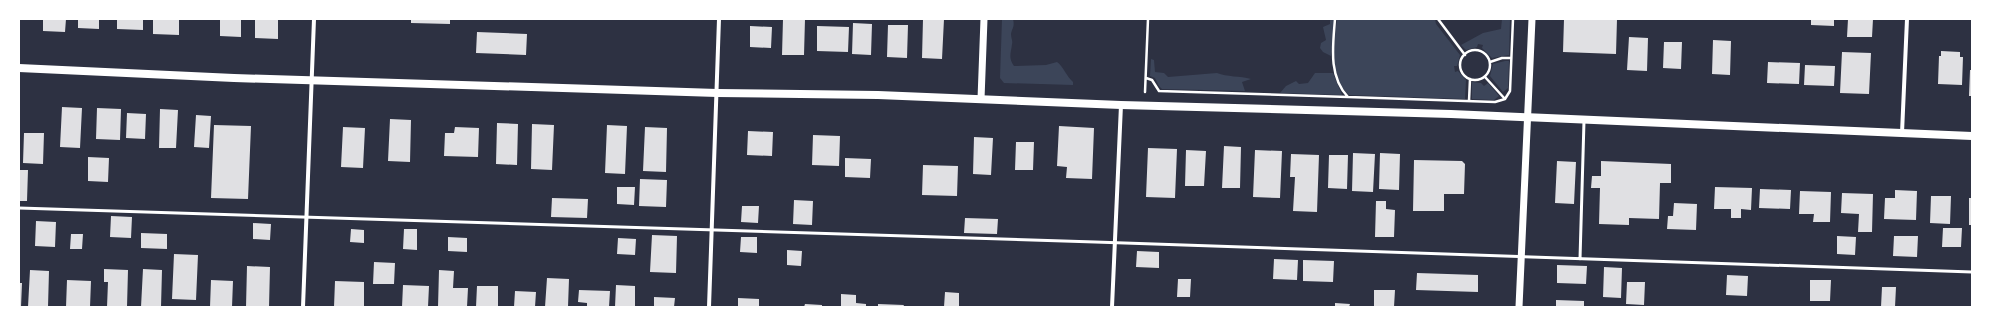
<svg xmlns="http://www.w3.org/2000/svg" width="1991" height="326" viewBox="0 0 1991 326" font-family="Ubuntu,sans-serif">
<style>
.green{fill:#3c4559}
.building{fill:#e0e0e3}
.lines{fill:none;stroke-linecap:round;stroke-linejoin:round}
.path{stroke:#fff;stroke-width:2.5}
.service{stroke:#fff;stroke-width:3}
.minor{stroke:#fff;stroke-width:4}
.tertiary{stroke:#fff;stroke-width:7}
.secondary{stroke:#fff;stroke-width:8}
</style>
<rect width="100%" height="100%" fill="#2d3142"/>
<path class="green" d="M1002,19H1013C1015,27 1012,28 1011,34C1011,38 1013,41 1012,44C1011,53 1008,58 1014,66L1046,65L1057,62C1064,67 1066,76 1073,82V85L1004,83L1000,78Z
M1330,19H1334L1331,56L1323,52L1320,48L1321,43L1326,40L1323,27L1330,24Z
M1337,19H1435L1436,24L1460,55L1457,66H1454L1455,72L1458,71L1466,80L1465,99L1349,95C1329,79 1334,42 1337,19Z
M1502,19H1510L1509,55L1492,58L1482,48L1483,45L1478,44L1477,47L1466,50L1461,45L1483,33L1501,29Z
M1151,59L1154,60L1155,72L1164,73L1168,77L1217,73C1227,77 1240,76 1251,79L1242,82L1245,91L1162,89L1159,86L1155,78L1150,76Z
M1505,61H1509L1508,88L1503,92L1490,76L1493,64Z
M1315,73H1333L1342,95L1280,93L1286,86L1296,81L1299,84L1308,83Z
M1472,82L1481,83L1484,86L1488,83L1499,96L1494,100L1472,99Z"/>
<path class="building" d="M43,19H66L65,32L43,31Z
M78,19H99V29L78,28Z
M117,19H143V30L117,29Z
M153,19H179V35L153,34Z
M220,19H241V37L220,36Z
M255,19H278V39L255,38Z
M411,19H450V24L411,23Z
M783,19H805L804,55H782Z
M923,19H944L942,59L922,58Z
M1564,19H1617L1616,54L1563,52Z
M1811,19H1834V26L1811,25Z
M1848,19H1873L1872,37H1847Z
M853,23L872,24L871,55L852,54Z
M888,25H908L907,58L887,57Z
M750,26L772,27L771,48L750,47Z
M817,26L849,27L848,52L817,51Z
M477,32L527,34L526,55L476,53Z
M1629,37L1648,38L1647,71L1627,70Z
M1713,40L1731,41L1730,75L1712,74Z
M1664,42H1682L1681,69L1663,68Z
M1941,51L1960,52V57H1963L1962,85L1938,84L1939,56H1941Z
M1842,52L1871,53L1869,94L1840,93Z
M1768,62L1800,63L1799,84L1767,83Z
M1805,65L1835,66L1834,86L1804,85Z
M1970,70H1972V96H1969Z
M62,107L82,108L80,148L60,147Z
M97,108L121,109L120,140L96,139Z
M160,109L178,110L176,148H159Z
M127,113L146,114L145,139L126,138Z
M196,115L211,116L209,148L194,147Z
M390,119L411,120L410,162L388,161Z
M497,123L518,124L517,165L496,164Z
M532,124L554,125L552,170L531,169Z
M214,125L251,126L248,199L211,198Z
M607,125L627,126L625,174L605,173Z
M1059,126L1094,128L1092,179L1066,178L1067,167L1057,166Z
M343,127L365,128L363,168L341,167Z
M455,127L479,128L478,157L444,156L445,133H454Z
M645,127L667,128L666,172L643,171Z
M748,131L773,132L772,156L747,155Z
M24,133H44L43,164L23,163Z
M813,135L840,136L839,166L812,165Z
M974,137L993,138L991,175L973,174Z
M1016,142H1034L1033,170H1015Z
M1224,146L1241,147L1240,188H1222Z
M1148,148L1177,149L1175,198L1146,197Z
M1186,150L1206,151L1204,186H1185Z
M1255,150L1282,151L1280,198L1253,197Z
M1353,153L1375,154L1373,192L1352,191Z
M1380,153L1400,154L1399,190L1379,189Z
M1291,154L1319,155L1317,212L1293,211L1295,177H1290Z
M1329,155H1348L1347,189L1328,188Z
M88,157L109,158L108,182L88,181Z
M845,158L871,159L870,178L845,177Z
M1414,160L1462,161L1465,164L1464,194H1444V211H1413Z
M1557,161L1576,162L1574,204L1555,203Z
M1601,161L1671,164V183H1660L1659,219L1629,218V225L1599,224L1600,188H1591L1592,176H1601Z
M923,165L958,166L957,196L922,195Z
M19,170H28L27,201H19Z
M640,179L667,180L666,207L639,206Z
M617,187H635L634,205L617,204Z
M1715,187L1752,188L1751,210L1741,209V218H1731V209H1714Z
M1760,189L1791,190L1790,209L1759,208Z
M1895,190L1917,191L1916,220L1884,219L1885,198H1895Z
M1800,191L1831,192L1830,222H1813L1814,214H1799Z
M1842,193L1873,194L1872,232H1858L1859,214L1841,213Z
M1931,196H1951L1950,224L1930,223Z
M552,198L588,199L587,218L551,217Z
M1969,198H1972V225H1969Z
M794,200L813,201L812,225L793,224Z
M1376,201H1386V209L1395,210L1394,237H1375Z
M1674,203L1697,204L1696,230L1667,229L1668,216H1673Z
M742,206H759L758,223L741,222Z
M111,216L132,217L131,238L110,237Z
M965,218L998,219L997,234L964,233Z
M36,221L56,222L55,247L35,246Z
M253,223L271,224L270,240L253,239Z
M1943,228H1962L1961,247H1942Z
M351,229L364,230V243L350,242Z
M404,229H417V250L403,249Z
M141,233L167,234V249L141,248Z
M71,234H83L82,249H70Z
M652,235L677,236L676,273L650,272Z
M1837,236L1856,237L1855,255L1837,254Z
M1894,236H1918L1917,257L1893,256Z
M448,237L467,238V252L448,251Z
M741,237H757V253L740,252Z
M618,238L636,239L635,255L617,254Z
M787,250L802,251L801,266L787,265Z
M1137,251L1159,252V268L1136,267Z
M174,254L198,255L196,300L172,299Z
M1274,259L1298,260L1297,280L1273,279Z
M1303,260L1334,261L1333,282L1303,281Z
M374,262L395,263L394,284H373Z
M1557,265L1587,266L1586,284L1557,283Z
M247,266L270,267L269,307H246Z
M1604,267L1622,268L1621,298L1603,297Z
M104,269L128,270L127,307H107L108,282H104Z
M143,269L162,270L161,307H141Z
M30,270L49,271L48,307H28Z
M439,270L454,271L453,288H468L467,307H438Z
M1417,273L1478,275V292L1416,290Z
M1727,275L1748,276L1747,296L1726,295Z
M547,278L569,279L568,307H545Z
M1178,279H1191L1190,297H1177Z
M67,280L91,281L90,307H66Z
M211,280L233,281L232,307H210Z
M1810,280H1831L1830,301H1810Z
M335,281L364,282V307H334Z
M1627,282H1645L1644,305L1626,304Z
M19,283H22L21,307H19Z
M403,285L429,286L428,307H402Z
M616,285L635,286V307H615Z
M477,286H498V307H476Z
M1882,287H1896L1895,307H1881Z
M579,290L610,291L609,307H587V303L578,302Z
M1374,290H1395L1394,307H1374Z
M515,291L536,292L535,307H514Z
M945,292L959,293V307H944Z
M841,294L856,295V303L866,304V307H841Z
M654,297L675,298L674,307H654Z
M738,298L759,299V307H738Z
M1556,300L1584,301V307H1556Z
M1335,303L1350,304L1349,307H1335Z
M805,304L822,305V307H804Z
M878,304L904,305L903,307H878Z"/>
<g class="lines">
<path class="path" d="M1335,19C1333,45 1328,76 1348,97L1495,102L1505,99L1510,91L1513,19
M1438,19L1465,55
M1460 65a15 15 0 1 1 30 0a15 15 0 1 1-30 0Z
M1490,62L1502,58H1511
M1485,77L1505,99
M1146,78L1152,80L1159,91L1348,97
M1145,92L1148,19
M1469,101L1470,79"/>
<path class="service" d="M19,208L1095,242L1972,272
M1580,259L1584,121"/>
<path class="minor" d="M1902,133L1907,19
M303,307L314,19
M709,307L719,19
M1112,307L1121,105"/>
<path class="tertiary" d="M981,99L984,19
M1519,307L1532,19"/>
<path class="secondary" d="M19,68L234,78L594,89L717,93L878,95L1121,105L1451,114L1972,136"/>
</g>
<rect width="1991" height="326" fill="none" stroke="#ffffff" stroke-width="40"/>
</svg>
